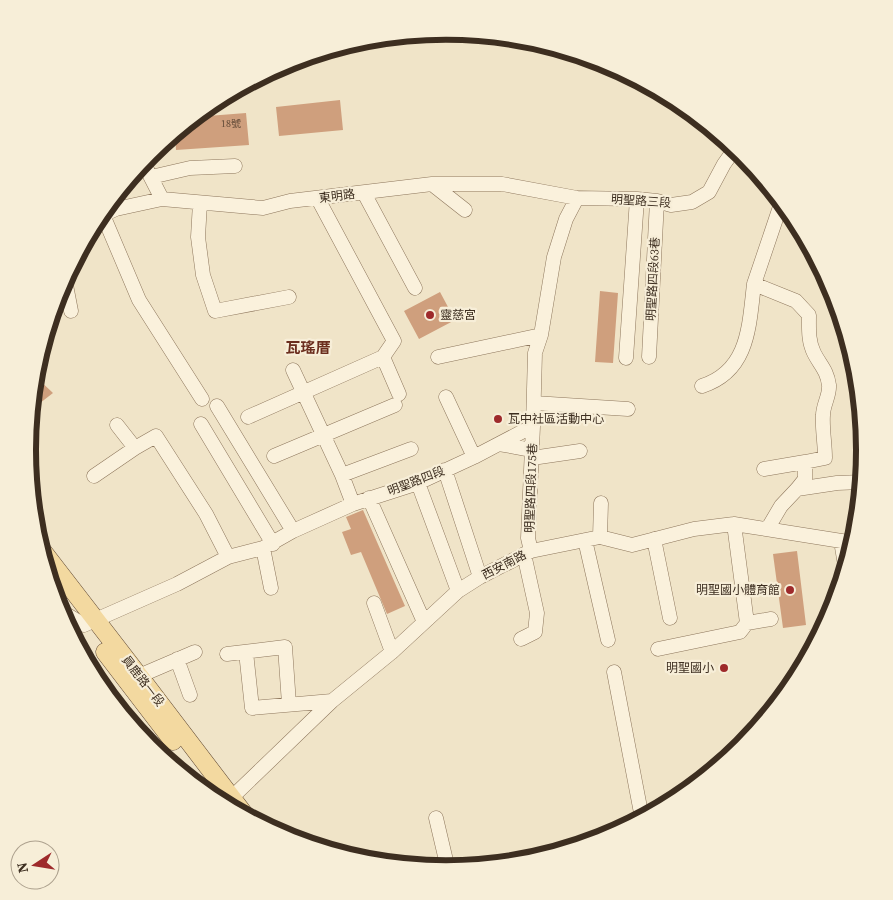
<svg xmlns="http://www.w3.org/2000/svg" width="893" height="900" viewBox="0 0 893 900" font-family="'Source Serif 4','Noto Sans TC',serif">
<style>
.building{fill:#cf9f7d}
.lines{fill:none;stroke-linecap:round;stroke-linejoin:round}
.minor-casing{stroke:#8d765c;stroke-width:15}
.major-casing{stroke:#5b4430;stroke-width:19}
.minor{stroke:#faf1dc;stroke-width:14}
.major{stroke:#f3d9a0;stroke-width:18}
.poi-dot{fill:#9e2a2b;stroke:#f7eed8;stroke-width:2}
.labels{text-anchor:middle;dominant-baseline:central;stroke-width:4.5;stroke-linejoin:round;paint-order:stroke}
.number-label{font-size:10px;fill:#624a37}
.street-label{font-size:12px;fill:#3d2e20;stroke:#f7eed8}
.poi-label{font-size:12px;fill:#3d2e20;stroke:#f7eed8;text-anchor:start}
.quarter-label{font-size:15px;font-weight:bold;fill:#6b2e1e;stroke:#f7eed8}
.rim{fill:none;stroke:#3d2e20;stroke-width:6}
</style>
<rect width="100%" height="100%" fill="#f0e4c8"/>
<path class="building" d="M340,100L343,130L279,136L276,107Z
M246,113L249,145L176,150L175,134L195,117Z
M600,291L618,293L613,363L595,362Z
M440,292L455,320L419,339L404,311Z
M35,376L53,393L31,410L35,379Z
M363,510L405,606L387,614L361,552L351,555L342,532L351,529L346,517Z
M797,551L806,625L783,628L773,554Z"/>
<g class="lines">
<defs>
<path id="minor" d="M143,162L162,199
M151,177L190,168L235,166
M432,184L465,210
M364,193L415,288
M318,199L394,341L383,357
M200,203L198,237L203,275L215,311L289,297
M103,215L139,300L202,399
M98,217L116,209L162,199L263,208L290,201L432,184H502L577,198L637,199L657,201L671,205L692,202L709,192L724,164L734,150H738
M65,280L71,311
M383,357L399,394
M438,357L541,335
M649,357L657,201
M626,358L637,199
M293,370L342,475L353,504
M702,386C749,371 749,326 754,284
M446,397L474,457
M534,403L628,409
M217,406L293,531
M248,417L383,357
M201,424L273,544
M117,425L135,448
M499,444L532,450
M274,456L395,405
M532,458L580,451
M764,469L805,462
M445,470L480,577
M342,475L411,449
M94,476L135,448L156,436L206,514L228,557
M418,483L458,591
M797,489L837,483L862,482
M369,498L424,622
M734,524L747,623L771,619
M768,528L781,506L797,489L805,479V462L825,458C825,443 822,429 823,415C823,405 830,395 829,385C827,370 820,365 814,353C808,341 809,328 809,315L796,301L754,284L782,201
M600,537L601,503
M654,539L670,618
M585,540L608,640
M841,541L846,571
M263,548L271,588
M531,551L528,538L533,426
M374,603L392,652
M59,610L84,625L177,584L228,557L263,548L293,531L353,504L418,483L474,457L533,426L535,353L541,335L554,257L566,219L577,198
M521,639L535,632L537,613L524,554
M658,649L740,632L747,623
M246,652L252,708L332,701
M227,654L285,647L289,704
M177,659L190,695
M614,672L642,818
M139,676L195,652
M225,804L332,701L392,652L458,591L480,577L531,551L600,537L632,545L694,529L734,524L854,543
M436,818L448,869"/>
<path id="major" d="M41,549L139,676L244,814
M105,652L173,741"/>
</defs>
<use href="#minor" class="minor-casing"/>
<use href="#major" class="major-casing"/>
<use href="#minor" class="minor"/>
<use href="#major" class="major"/>
</g>
<g class="poi-dot">
<circle cx="430" cy="315" r="5"/>
<circle cx="498" cy="419" r="5"/>
<circle cx="790" cy="590" r="5"/>
<circle cx="724" cy="668" r="5"/>
</g>
<g class="labels">
<g class="number-label">
<text x="231" y="123">18號</text>
</g>
<g class="street-label">
<text transform="translate(337 196) rotate(-7)">東明路</text>
<text transform="translate(641 201) rotate(4)">明聖路三段</text>
<text transform="translate(653 279) rotate(-87)">明聖路四段63巷</text>
<text transform="translate(416 481) rotate(-21)">明聖路四段</text>
<text transform="translate(531 488) rotate(-88)">明聖路四段175巷</text>
<text transform="translate(504 565) rotate(-27)">西安南路</text>
<text transform="translate(143 681) rotate(52)">員鹿路一段</text>
</g>
<g class="poi-label">
<text x="440" y="315">靈慈宮</text>
<text x="508" y="419">瓦中社區活動中心</text>
<text x="780" y="590" text-anchor="end">明聖國小體育館</text>
<text x="714" y="668" text-anchor="end">明聖國小</text>
</g>
<g class="quarter-label">
<text x="308" y="347">瓦瑤厝</text>
</g>
</g>
<path d="M0 0H893V900H0ZM36 450a410 410 0 1 1 820 0a410 410 0 1 1-820 0Z" fill="#f7eed8" fill-rule="evenodd"/>
<path class="rim" d="M36 450a410 410 0 1 1 820 0a410 410 0 1 1-820 0Z"/>
<g transform="translate(35 865) rotate(258)"><circle r="24" fill="#f7eed8" stroke="#ada18e"/>
<path d="M0-4L9 19L0 12L-9 19Z" fill="#9e2a2b"/>
<text y="-8" font-size="14" font-weight="bold" text-anchor="middle" fill="#3d2e20">N</text>
</g>
</svg>
